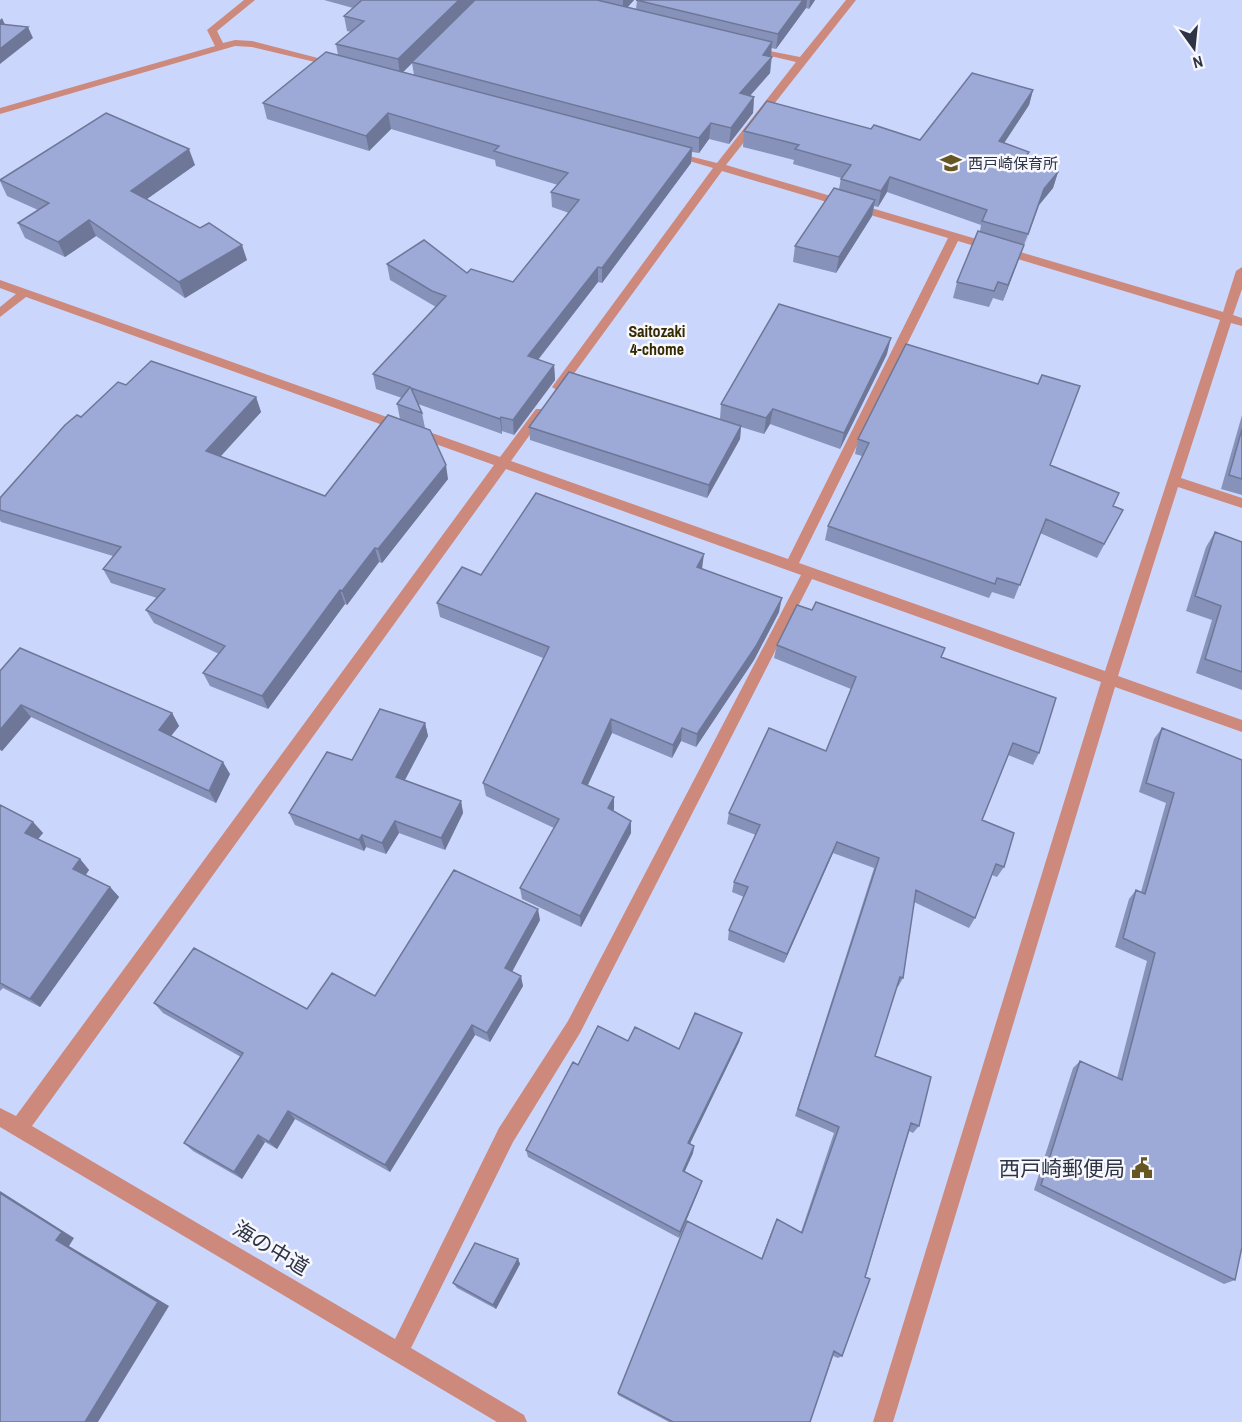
<svg xmlns="http://www.w3.org/2000/svg" width="1242" height="1422" viewBox="0 0 1242 1422" font-family="'Archivo Narrow','Noto Sans JP',sans-serif">
<style>
.lines{fill:none;stroke-linecap:round;stroke-linejoin:round}
.minor{fill:#cd897b;fill-rule:evenodd}
.wall{fill:#8792ba;fill-rule:evenodd}
.shaded-wall{fill:#6e7797}
.building{fill:#9daad8;stroke:#6e7797;stroke-width:1.5}
.labels{text-anchor:middle;dominant-baseline:central;stroke-width:5;stroke-linejoin:round;paint-order:stroke}
.far-poi-label{font-size:15px;fill:#2e3345;stroke:#f7f8fd;text-anchor:start}
.far-neighbourhood-label{font-size:16px;font-weight:bold;fill:#362b00;stroke:#f7f8fd}
.near-poi-label{font-size:21px;fill:#2e3345;stroke:#f7f8fd;text-anchor:end}
.near-street-label{font-size:21px;fill:#2e3345;stroke:#f7f8fd}
</style>
<rect width="100%" height="100%" fill="#cbd6fd"/>
<g class="lines">
<path class="minor" d="M244,0H255L217,31L223,43L235,40L252,41L341,64L336,67L252,47L235,46L0,114V108L215,46L207,30Z
M846,0H856L726,165L1223,312L1236,271L1242,267V289L1233,315L1242,318V326L1231,323L1181,478L1242,498V508L1178,487L1118,676L1242,720V732L1115,687L893,1422H873L1101,682L812,579L580,1033L513,1142L411,1348L524,1415L527,1422H497L0,1127V1108L16,1116L494,465L26,297L0,317V307L16,294L0,288V280L500,457L536,409H544V415L511,461L788,559L948,238L722,171L562,390L558,391L552,387L713,168L669,155V151L717,163L796,62L749,51V47L800,57ZM958,241L1220,320L1105,671L799,563ZM506,469L801,575L568,1021L499,1128L395,1339L32,1126Z"/>
</g>
<path class="wall" d="M324,0H634L628,7L636,9L637,0H815L809,9L806,8L776,49L771,48L770,57H772L770,73L750,96L754,97L753,113L729,144L709,139L699,153L692,152L691,163L602,283L598,282L538,360L554,365L555,380L514,435L502,431V434L418,404L422,413L425,428L400,419L397,404L402,398L376,389L373,374L436,307L390,280L387,264L467,273L513,282L569,213L552,207L551,192L558,185L496,166L495,160L391,129L369,151L267,119L263,103L338,55L336,44L351,32L347,31L344,16L353,8ZM412,63L414,75L403,72Z
M1033,90L1029,105L1004,143L1027,161L1058,172L1053,188L1039,205L1003,301L993,298L989,307L953,298L957,282L980,231L981,225L887,192L878,207L874,206L872,216L836,273L793,262L795,246L839,189L841,178L793,164L794,160L743,147L744,131L871,129L920,140Z
M195,165L147,199L247,260L185,298L96,236L65,257L25,238L18,223L38,210L7,196L0,181V180Z
M887,354L840,449L770,424L764,434L741,427L740,439L707,498L530,440L529,427L720,419L721,404Z
M126,385L256,397L261,412L220,456L325,496L448,479L382,563L379,562L347,605L345,604L268,709L210,686L203,673L219,654L154,623L146,610L157,598L111,583L103,569L113,556L1,522L0,520V498L81,417Z
M1242,415V495L1221,489Z
M858,439L1050,465L1113,506L1123,510L1097,558L1040,533L1014,599L992,592L989,598L825,540L828,526L862,456L855,454Z
M1215,532L1242,542V690L1196,673L1212,620L1186,611L1206,547Z
M702,569L779,612L754,660L696,747L681,741L672,758L612,733L588,785L614,809L613,811L631,821V833L581,927L522,899L520,888L554,828L486,796L483,783L543,658L440,617L437,603L481,575Z
M777,645L941,657L1039,753L1033,765L1008,755L982,820L1004,867L997,877L992,875L975,918L969,928L914,902L903,978L898,987L897,986L875,1056L919,1126L913,1133L909,1131L842,1356L838,1358L833,1356L810,1422H669L618,1395V1393L761,1259L774,1225L777,1219L801,1232L834,1133L795,1116L874,868L833,853L784,963L728,940L729,930L744,897L732,892L734,882L756,835L727,824L729,813L826,751L851,689L774,658Z
M0,671L172,713L179,726L171,736L230,774L216,803L31,717L2,751L0,750Z
M425,723L428,736L405,780L461,801L463,813L445,850L399,833L386,854L366,847L364,851L295,825L289,813L352,760Z
M1162,728L1242,760L1235,1280L1224,1284L1034,1190L1073,1068L1080,1061L1117,1078L1147,961L1115,947L1129,899L1136,890L1141,892L1166,803L1139,792L1154,739Z
M0,805L33,822L43,833L38,839L80,859L89,870L86,875L110,887L119,897L40,1007L3,988L0,991Z
M540,920L512,972L523,986L490,1042L475,1035L390,1172L295,1119L277,1149L265,1142L242,1179L193,1151L184,1143L241,1057L163,1013L154,1003L307,1009L375,996Z
M742,1033L739,1042L690,1143L694,1146L693,1153L685,1171L702,1181L700,1187L679,1238L528,1157L526,1150L578,1065L628,1041L679,1049Z
M518,1259L520,1264L496,1309L457,1288L453,1283Z"/>
<path class="shaded-wall" d="M459,0H476L400,75L398,59Z
M623,0H634L623,12Z
M803,0H807L806,8L776,49L778,34Z
M810,0H815L809,9Z
M2,18L7,29L0,33V20Z
M28,27L33,38L0,64V49Z
M772,42L770,73L738,109L740,93L763,55Z
M1033,90L1029,105L995,157L999,141Z
M754,97L753,113L729,144L731,128Z
M388,113L391,129L369,151L366,136Z
M711,123L709,139L699,153V138Z
M692,148L691,163L602,283V268Z
M189,149L195,165L137,206L131,191Z
M1029,152L1024,168L1023,159Z
M1058,172L1053,188L1039,205L1023,250L1044,189Z
M890,177L887,192L878,207L881,191Z
M875,200L872,216L836,273L839,257Z
M89,220L96,236L65,257L58,242Z
M242,245L247,260L185,298L179,282Z
M1024,245L1003,301L1008,285Z
M598,267V282L529,371L528,356Z
M891,338L887,354L840,449L844,433Z
M554,365L555,380L514,435L513,420Z
M256,397L261,412L212,466L206,451Z
M773,409L770,424L764,434L766,418Z
M501,417L502,431V434L500,419Z
M741,426L740,439L707,498L709,485Z
M446,465L448,479L382,563L378,549Z
M375,548L379,562L347,605L342,591Z
M704,554L702,569L697,567Z
M340,590L345,604L268,709L262,696Z
M782,598L779,612L754,660L696,747L697,734Z
M21,705L31,717L2,751L0,749V730Z
M172,713L179,726L166,742L159,730Z
M611,719L612,733L583,795L582,783Z
M425,723L428,736L400,789L396,777Z
M682,728L681,741L672,758L673,745Z
M223,762L230,774L216,803L209,791Z
M614,797V809L608,821V808Z
M461,801L463,813L445,850L441,838Z
M395,821L399,833L386,854L382,843Z
M631,821V833L581,927L580,916Z
M33,822L43,833L34,844L25,833Z
M362,835L366,847L364,851L359,840Z
M837,842L833,853L784,963L787,954Z
M80,859L89,870L82,879L73,869Z
M110,887L119,897L40,1007L30,999Z
M538,909L540,920L508,979L505,968Z
M521,976L523,986L490,1042L487,1033Z
M472,1025L475,1035L390,1172L385,1165Z
M742,1033L739,1042L687,1150L688,1143Z
M288,1111L295,1119L277,1149L269,1142Z
M258,1135L265,1142L242,1179L234,1172Z
M694,1146L693,1153L682,1177L683,1171Z
M702,1181L700,1187L679,1238L680,1232Z
M0,1191L74,1238L69,1246L169,1306L98,1422H85L56,1240L0,1193Z
M518,1259L520,1264L496,1309L493,1305Z"/>
<path class="building" d="M362,0H459L398,59L336,44L364,21L344,16Z
M475,0H597L772,42L763,55L772,57L740,93L754,97L731,128L711,123L699,138L412,62Z
M636,0H803L778,34Z
M0,24L28,27L0,49Z
M326,52L692,148L602,268L598,267L528,356L554,365L513,420L501,417L500,419L411,388L422,413L397,404L410,387L373,374L446,296L432,291L387,264L424,240L467,273L471,269L513,282L579,200L551,192L568,173L494,151L499,146L388,113L366,136L263,103Z
M972,73L1033,90L999,141L1029,152L1023,159L1058,172L1044,189L1028,234L982,221L987,210L890,177L881,191L841,179L851,165L795,149L799,145L744,131L767,101L871,129L874,125L920,140Z
M106,113L189,149L131,191L200,228L209,223L242,245L179,282L89,220L58,242L18,223L49,203L0,180Z
M834,188L875,200L839,257L795,246Z
M978,231L1024,245L1008,285L998,282L994,291L957,282Z
M779,304L891,338L844,433L773,409L766,418L721,404Z
M906,344L1038,384L1042,375L1080,386L1050,465L1119,493L1113,506L1123,510L1104,544L1046,519L1020,585L997,578L995,584L828,526L869,443L858,439Z
M151,361L256,397L206,451L325,496L388,415L430,430L446,465L378,549L375,548L342,591L340,590L262,696L203,673L225,646L146,610L165,589L103,569L121,547L0,510V498L65,425L77,415L81,417L118,382L126,385Z
M569,372L741,426L709,485L529,427Z
M1242,429V479L1229,475Z
M536,493L704,554L697,567L782,598L756,646L697,734L682,728L673,745L611,719L582,783L614,797L608,808L631,821L580,916L520,888L559,819L483,783L549,647L437,603L462,567L481,575Z
M1215,532L1242,542V672L1205,659L1221,606L1195,596Z
M816,602L945,648L941,657L1056,698L1039,753L1013,743L982,820L1014,833L1004,867L996,864L975,918L916,890L903,978L900,977L875,1056L931,1077L919,1126L911,1123L865,1277L870,1279L842,1356L834,1351L810,1422H673L618,1393L687,1221L762,1259L777,1219L802,1233L839,1127L798,1109L879,858L837,842L787,954L729,930L748,887L734,882L760,825L729,813L769,728L826,751L856,677L777,645L797,605L812,610Z
M20,648L172,713L159,730L223,762L209,791L21,705L0,730V671Z
M380,709L425,723L396,777L461,801L441,838L395,821L382,843L362,835L359,840L289,813L327,752L352,760Z
M1162,728L1242,760V1247L1235,1280L1041,1185L1080,1061L1122,1080L1155,953L1123,938L1136,890L1145,894L1174,793L1146,783Z
M0,805L33,822L25,833L80,859L73,869L110,887L30,999L0,983Z
M454,870L538,909L505,968L521,976L487,1033L472,1025L385,1165L288,1111L269,1142L258,1135L234,1172L184,1143L243,1053L154,1003L194,948L307,1009L332,973L375,996Z
M695,1013L742,1033L688,1143L694,1146L683,1171L702,1181L680,1232L526,1150L573,1062L578,1065L598,1026L628,1041L635,1027L679,1049Z
M0,1193L62,1232L56,1240L158,1302L85,1422H0Z
M475,1243L518,1259L493,1305L453,1283Z"/>
<defs>
<symbol id="school-bare" viewBox="-9 -9 18 18"><path d="M0-5L7-2L0 1L-7-2ZM-4 1L0 2.5L4 1V4Q0 6-4 4Z" fill="#655623" stroke="#f7f8fd" stroke-width="2.5" paint-order="stroke"/></symbol>
<symbol id="civic-bare" viewBox="-9 -9 18 18"><path d="M-.6-6.5H3V-4.5H.6V-3L4-1V1h2V6H-6V1h2V-1L-.6-3ZM-1.2 2.5V6h2.4V2.5Z" fill="#655623" stroke="#f7f8fd" stroke-width="2.5" paint-order="stroke"/></symbol>
</defs>
<g fill-rule="evenodd">
<use href="#school-bare" x="936" y="148" width="30" height="30"/>
<use href="#civic-bare" x="1127" y="1153" width="30" height="30"/>
</g>
<g class="labels">
<g class="far-poi-label">
<text x="968" y="163">西戸崎保育所</text>
</g>
<g class="far-neighbourhood-label">
<text x="657" y="331">Saitozaki<tspan x="657" dy="18">4-chome</tspan></text>
</g>
<g class="near-poi-label">
<text x="1125" y="1168">西戸崎郵便局</text>
</g>
<g class="near-street-label">
<text transform="translate(271 1248) rotate(31)">海の中道</text>
</g>
</g>
<g transform="translate(1194 48) rotate(165)" stroke="#f7f8fd" stroke-width="4.5" paint-order="stroke">
<path d="M0-4.5L10 22L0 15L-10 22Z" fill="#2e3345"/>
<text y="-9" font-size="16" font-weight="bold" text-anchor="middle" fill="#2e3345">N</text>
</g>
</svg>
